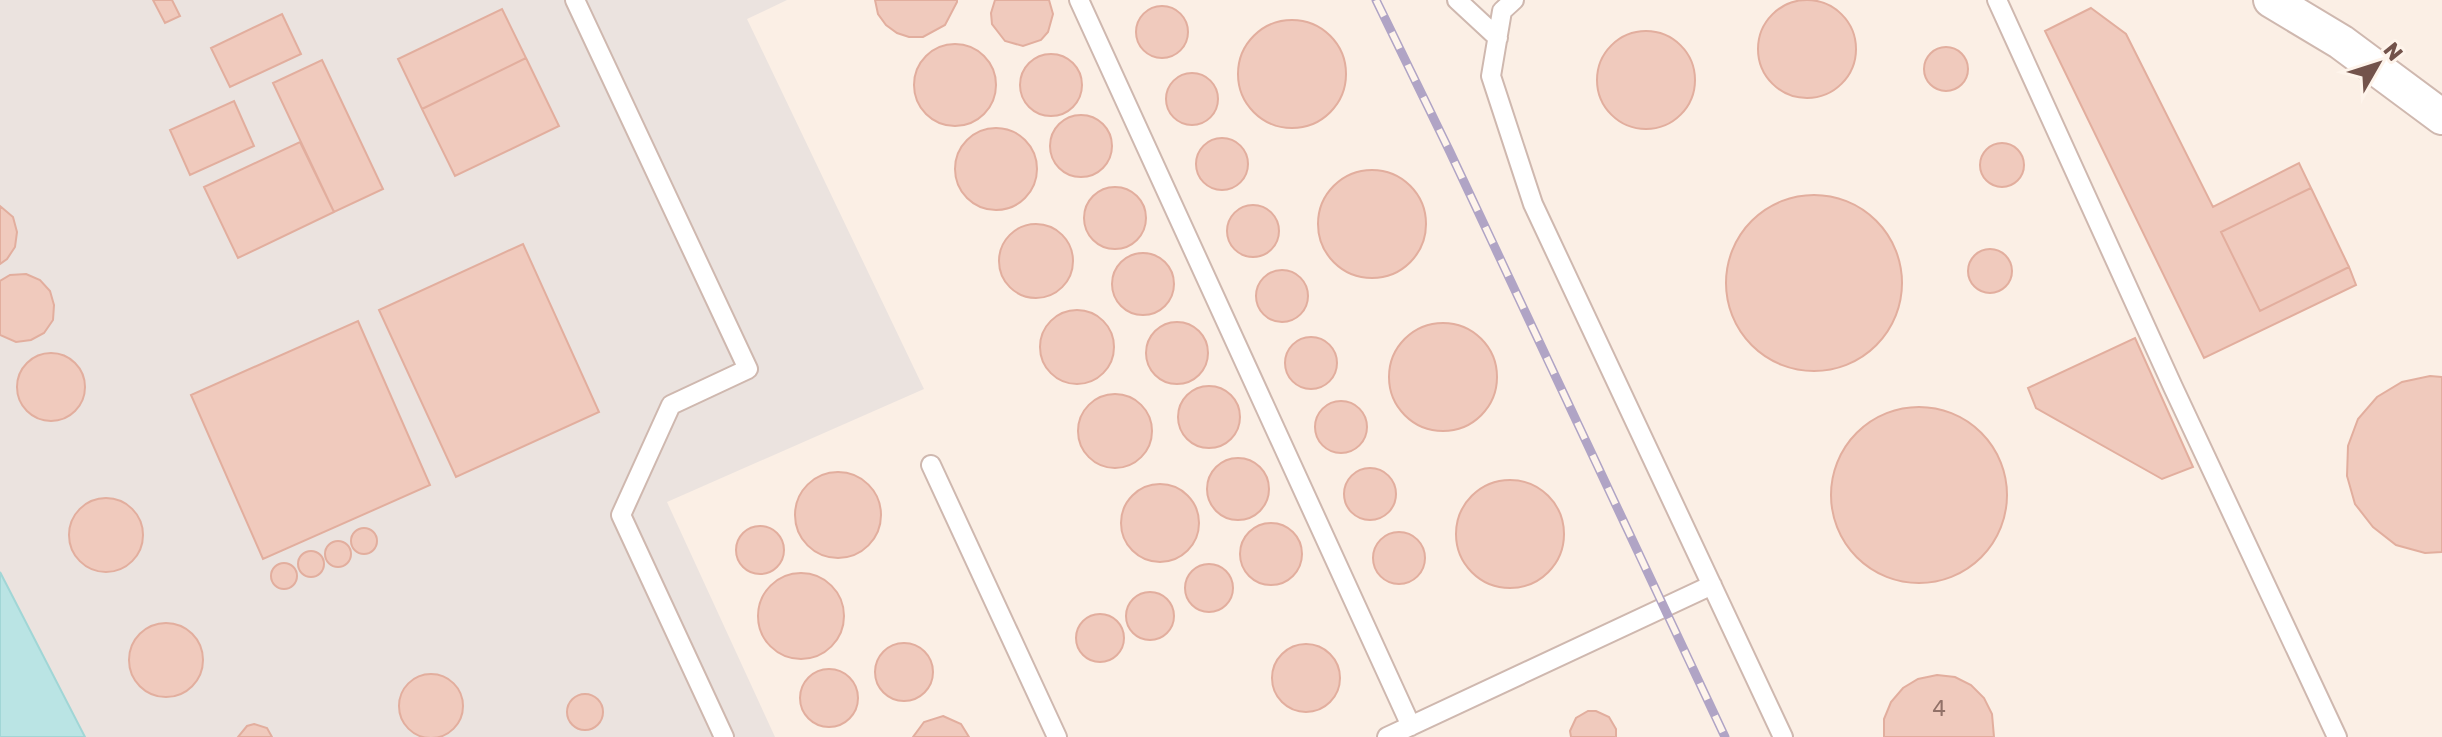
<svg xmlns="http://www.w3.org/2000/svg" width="2442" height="737" viewBox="0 0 2442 737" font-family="Rubik,sans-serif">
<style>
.industrial{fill:#ebe3df}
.water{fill:#bae4e4;stroke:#a1d6d6;stroke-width:2}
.building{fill:#f0cabd;stroke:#e2ae9e;stroke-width:2}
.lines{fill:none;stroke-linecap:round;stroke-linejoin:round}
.service-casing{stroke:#cfb8af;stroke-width:22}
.minor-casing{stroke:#cfb8af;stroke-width:38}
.service{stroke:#fff;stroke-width:18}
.minor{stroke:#fff;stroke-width:34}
.rail-casing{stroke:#b0a4c5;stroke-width:9}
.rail{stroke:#fef4eb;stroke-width:6;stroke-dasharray:18;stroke-linecap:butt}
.labels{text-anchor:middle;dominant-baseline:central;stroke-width:8;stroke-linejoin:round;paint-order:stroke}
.number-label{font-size:22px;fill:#927168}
</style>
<rect width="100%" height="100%" fill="#fbefe5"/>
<path class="industrial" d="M0,0H787L747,19L924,389L667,502L775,737H0Z"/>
<path class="water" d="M0,572L85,737H0Z"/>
<path class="building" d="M1758 49a49 49 0 1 1 98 0a49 49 0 1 1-98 0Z
M153,0H172L180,16L165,23Z
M875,0H957V2L945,25L923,37H909L897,33L886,25L878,14Z
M995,0H1049L1053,14L1048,32L1041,40L1023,46L1005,41L992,24L991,13Z
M1136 32a26 26 0 1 1 52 0a26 26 0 1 1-52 0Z
M2091,8L2126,34L2213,207L2299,163L2311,188L2221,232L2260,311L2349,267L2356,285L2204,358L2045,31Z
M502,9L526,58L422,109L398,59Z
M282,14L301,54L230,87L211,48Z
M1238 74a54 54 0 1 1 108 0a54 54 0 1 1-108 0Z
M1597 80a49 49 0 1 1 98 0a49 49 0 1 1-98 0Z
M914 85a41 41 0 1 1 82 0a41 41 0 1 1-82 0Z
M1924 69a22 22 0 1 1 44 0a22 22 0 1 1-44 0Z
M1020 85a31 31 0 1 1 62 0a31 31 0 1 1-62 0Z
M526,58L559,126L455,176L422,109Z
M322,60L383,189L334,212L273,83Z
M1166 99a26 26 0 1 1 52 0a26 26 0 1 1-52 0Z
M234,101L254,146L190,175L170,130Z
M1050 146a31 31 0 1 1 62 0a31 31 0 1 1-62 0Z
M955 169a41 41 0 1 1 82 0a41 41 0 1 1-82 0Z
M1196 164a26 26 0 1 1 52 0a26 26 0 1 1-52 0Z
M300,142L334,212L238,258L204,187Z
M1980 165a22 22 0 1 1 44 0a22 22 0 1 1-44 0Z
M1318 224a54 54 0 1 1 108 0a54 54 0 1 1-108 0Z
M1084 218a31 31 0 1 1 62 0a31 31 0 1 1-62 0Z
M2311,188L2349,267L2260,311L2221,232Z
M1726 283a88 88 0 1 1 176 0a88 88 0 1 1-176 0Z
M1227 231a26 26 0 1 1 52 0a26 26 0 1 1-52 0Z
M0,206L13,217L17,232L15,247L7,259L0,264Z
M999 261a37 37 0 1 1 74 0a37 37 0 1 1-74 0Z
M523,244L599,412L456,477L379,310Z
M1968 271a22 22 0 1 1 44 0a22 22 0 1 1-44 0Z
M1112 284a31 31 0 1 1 62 0a31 31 0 1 1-62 0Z
M1256 296a26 26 0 1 1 52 0a26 26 0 1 1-52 0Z
M26,274L40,280L50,291L54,305L53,320L44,333L31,340L16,342L0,335V281L10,275Z
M1040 347a37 37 0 1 1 74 0a37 37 0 1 1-74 0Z
M358,321L430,485L263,559L191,395Z
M1146 353a31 31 0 1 1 62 0a31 31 0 1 1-62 0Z
M1389 377a54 54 0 1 1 108 0a54 54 0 1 1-108 0Z
M1285 363a26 26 0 1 1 52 0a26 26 0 1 1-52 0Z
M2135,338L2193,467L2162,479L2036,408L2028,388Z
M17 387a34 34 0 1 1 68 0a34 34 0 1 1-68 0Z
M2430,376L2442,377V552L2425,553L2396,545L2373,527L2355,504L2347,476L2348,446L2358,419L2377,397L2402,382Z
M1178 417a31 31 0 1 1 62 0a31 31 0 1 1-62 0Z
M1078 431a37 37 0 1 1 74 0a37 37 0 1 1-74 0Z
M1315 427a26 26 0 1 1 52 0a26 26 0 1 1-52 0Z
M1831 495a88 88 0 1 1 176 0a88 88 0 1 1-176 0Z
M1207 489a31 31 0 1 1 62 0a31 31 0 1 1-62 0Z
M1344 494a26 26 0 1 1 52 0a26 26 0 1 1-52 0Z
M795 515a43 43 0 1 1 86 0a43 43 0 1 1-86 0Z
M1456 534a54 54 0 1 1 108 0a54 54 0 1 1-108 0Z
M1121 523a39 39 0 1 1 78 0a39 39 0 1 1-78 0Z
M69 535a37 37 0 1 1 74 0a37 37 0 1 1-74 0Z
M1240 554a31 31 0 1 1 62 0a31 31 0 1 1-62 0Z
M736 550a24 24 0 1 1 48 0a24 24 0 1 1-48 0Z
M351 541a13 13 0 1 1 26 0a13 13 0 1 1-26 0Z
M1373 558a26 26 0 1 1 52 0a26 26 0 1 1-52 0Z
M325 554a13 13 0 1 1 26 0a13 13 0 1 1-26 0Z
M298 564a13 13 0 1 1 26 0a13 13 0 1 1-26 0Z
M271 576a13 13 0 1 1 26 0a13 13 0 1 1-26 0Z
M1185 588a24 24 0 1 1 48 0a24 24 0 1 1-48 0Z
M758 616a43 43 0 1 1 86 0a43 43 0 1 1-86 0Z
M1126 616a24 24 0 1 1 48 0a24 24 0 1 1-48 0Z
M1076 638a24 24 0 1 1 48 0a24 24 0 1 1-48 0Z
M129 660a37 37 0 1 1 74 0a37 37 0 1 1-74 0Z
M875 672a29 29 0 1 1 58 0a29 29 0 1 1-58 0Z
M1272 678a34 34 0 1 1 68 0a34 34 0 1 1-68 0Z
M800 698a29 29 0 1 1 58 0a29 29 0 1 1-58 0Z
M399 706a32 32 0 1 1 64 0a32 32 0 1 1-64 0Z
M1937,675L1955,677L1971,685L1984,698L1992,714L1994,737H1884V719L1891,702L1903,688L1918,679Z
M567 712a18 18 0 1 1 36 0a18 18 0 1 1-36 0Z
M1588,711H1596L1609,717L1616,729V737H1571L1570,731L1576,718Z
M943,716L961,724L969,737H913L924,722Z
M254,724L267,728L272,737H238L247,726Z"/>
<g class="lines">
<defs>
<path id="service" d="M575,0L748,369L671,405L621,515L724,737
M1079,0L1411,726
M1457,0L1498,38
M1514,0L1502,11L1491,76L1533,204L1783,737
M1997,0L2173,387L2337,737
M931,465L1057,737
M1387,737L1712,585"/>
<path id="minor" d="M2271,0L2341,42L2442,117"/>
</defs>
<use href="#service" class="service-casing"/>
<use href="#minor" class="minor-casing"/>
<use href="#service" class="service"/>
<use href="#minor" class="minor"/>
<defs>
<path id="rail" d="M1376,0L1450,152L1725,737"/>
</defs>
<use href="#rail" class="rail-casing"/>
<use href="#rail" class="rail"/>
</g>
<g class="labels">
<g class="number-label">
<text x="1939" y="708">4</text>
</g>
</g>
<g transform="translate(2378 64) rotate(51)" stroke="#fef4eb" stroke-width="6" paint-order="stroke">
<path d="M0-6L14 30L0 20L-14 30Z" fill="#73534b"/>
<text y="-12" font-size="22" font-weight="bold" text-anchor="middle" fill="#73534b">N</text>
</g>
</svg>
